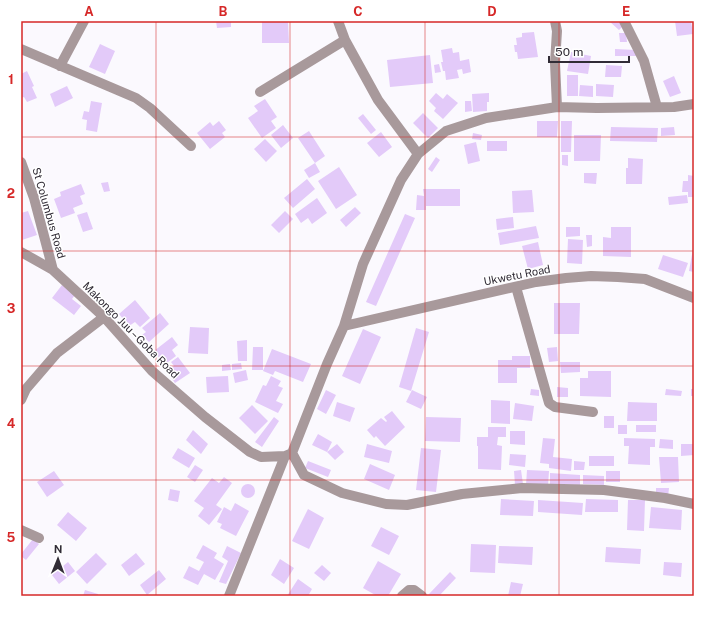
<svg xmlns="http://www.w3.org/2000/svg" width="715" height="617" viewBox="0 0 715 617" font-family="'Public Sans',sans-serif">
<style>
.building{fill:#e3caf9}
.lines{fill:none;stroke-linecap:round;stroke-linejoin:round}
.minor{stroke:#a8999b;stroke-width:10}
.grid{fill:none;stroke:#d62828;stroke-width:1;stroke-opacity:0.55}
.labels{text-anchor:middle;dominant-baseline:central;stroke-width:3;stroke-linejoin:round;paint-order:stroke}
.street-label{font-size:11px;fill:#312c36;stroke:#fff}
.neatline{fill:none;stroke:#d62828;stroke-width:1.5}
.grid-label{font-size:13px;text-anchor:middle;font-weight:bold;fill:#d62828}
</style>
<rect width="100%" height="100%" fill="#fbf9fe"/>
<path class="building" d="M216,21H231V27L217,28Z
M262,21H288L289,43H262Z
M609,21H621L625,24L619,30Z
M675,21H691L693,34L677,36Z
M534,32L538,57L518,59L517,52H515L514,45H517L516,38L522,37V33Z
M619,33H626L627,42H620Z
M100,44L115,51L105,74L89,67Z
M452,48L453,53L459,52L460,61L469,59L471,72L463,74L462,69L457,70L459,78L446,80L445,71H443L441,62H443L441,50Z
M615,49L636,50V56H615Z
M571,52L591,56L588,74L567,71Z
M430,55L433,83L390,87L387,60Z
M439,64L441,72L435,73L434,65Z
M606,65L622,66L621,77H605Z
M27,71L34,86L32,87L37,98L27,102L24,97L21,98V74Z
M567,75H578V96H567Z
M674,76L681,93L670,97L663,81Z
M596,84L614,85L613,97L596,96Z
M580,85L593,86V97L579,96Z
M67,86L73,98L55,107L50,94Z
M436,93L443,99L447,94L458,103L443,119L434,111L436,108L429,101Z
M489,93V102H487V111L473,112L472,94Z
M265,99L277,117L271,121L276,128L262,138L248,118L258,111L254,106Z
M91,101L102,103L97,132L86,130L87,120L82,119L84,111L89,112Z
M465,101H471L472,111L465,112Z
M423,113L438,128L428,138L413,123Z
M363,114L376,130L371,134L358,118Z
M219,121L226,130L222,133L225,137L210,149L197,133L210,122L213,126Z
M537,121H558L557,137H537Z
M561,121H572L571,152H561Z
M283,125L293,138L281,148L271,135Z
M611,127L658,128L657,142L610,141Z
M674,127L675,135L661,136V128Z
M309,131L325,156L315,163L320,172L309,178L304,170L315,163L298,138Z
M381,132L392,147L379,157L367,143Z
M473,133L482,135L481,140L472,139Z
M574,135H601L600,161H574Z
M265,139L277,151L266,162L254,149Z
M487,141H507V151H487Z
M476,142L480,161L468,164L464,145Z
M562,155H568V166L562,165Z
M436,157L440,160L432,172L428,169Z
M628,158L643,159L642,184H626V168H628Z
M339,167L357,195L336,209L318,181Z
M584,173H597L596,184L584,183Z
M688,175L694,176V197H688V192H682L683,181H688Z
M307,179L315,189L293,208L284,198Z
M108,182L110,191L104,192L101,183Z
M81,184L85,194L80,196L83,204L73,208L75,213L61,218L54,199L61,196L60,192Z
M423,189H460V206H426V210H416L417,195L424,196Z
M532,190L534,212L513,213L512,191Z
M687,195L688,203L669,205L668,197Z
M317,198L327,213L312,224L308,218L301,223L295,214Z
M355,207L361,213L346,227L340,220Z
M28,211L37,235L22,240L21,237V213Z
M285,211L293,219L279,233L271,225Z
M87,212L93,229L83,232L77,215Z
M405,214L415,218L376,306L366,302Z
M513,217L514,228L497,230L496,219Z
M536,226L539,238L500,245L498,233Z
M566,227H580V236L566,237Z
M611,227H631V257L603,256V237L611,238Z
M586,235H592V246L587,247Z
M568,239L583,240L582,264L567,263Z
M538,242L543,265L528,269L522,246Z
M693,249H694V272L689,271Z
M663,255L688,263L683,277L658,269Z
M62,285L75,295L72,299L81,306L74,315L52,298Z
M135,300L150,318L140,327L135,322L129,326L119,314Z
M554,303H580L579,334H554Z
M160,313L169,324L149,342L142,335L146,332L142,328Z
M190,327L209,328L208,354L188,353Z
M416,328L429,332L411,391L399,387Z
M363,329L381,337L360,384L342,376Z
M172,337L178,345L172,350L176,356L164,365L154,351Z
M247,340V361H238L237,341Z
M253,347H263V370H252Z
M557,347L558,361L549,362L547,348Z
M272,349L311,364L303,382L275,371L273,375L263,371Z
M512,356H530V368H517V383H498V360H512Z
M178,357L190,373L175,383L166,370L174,366L171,362Z
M560,362H580V372L561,373Z
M241,363L242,369L232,370V364Z
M230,364L231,370L222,371V365Z
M246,370L248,380L235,383L233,373Z
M588,371H611V397L580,396V378H588Z
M228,376L229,392L207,393L206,377Z
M271,376L281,381L278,386L283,388L276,401L283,404L278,413L255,402L263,385L266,386Z
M557,387L568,388V397H557Z
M531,389L539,390V396L530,395Z
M666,389L682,391L681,396L665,395Z
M691,389H694V396H691Z
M326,390L336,395L326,414L317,409Z
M412,390L427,397L421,409L406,402Z
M491,400L510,401V424L491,423Z
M337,402L355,408L350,422L333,416Z
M628,402L657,403V421H627Z
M515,403L534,406L532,421L513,419Z
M252,405L268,421L255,434L239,418Z
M392,411L405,427L385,446L376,436L374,438L367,430L381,418L386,422L387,421L384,417Z
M604,416H614V428H604Z
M274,417L279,421L262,447L255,442Z
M426,417L461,418L460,442L425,441Z
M618,425H627V434H618Z
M636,425H656V432H636Z
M488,427H506V437H498L497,445L502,446L501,470L478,469V446H477V437H488Z
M193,430L208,444L201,454L186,440Z
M510,431H525V445L510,444Z
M318,434L332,442L327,452L312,445Z
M543,438L555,439L553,457L572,459L571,471L549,468V464L540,463Z
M624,438L655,439V447H650V465L628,464L629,446H624Z
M660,439L673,440V449L659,448Z
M337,444L344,452L335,460L327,452Z
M367,444L392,451L389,463L364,457Z
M681,444H694V455L681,456Z
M178,448L195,458L189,468L172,458Z
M421,448L441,450L436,492L416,490Z
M510,454L526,455L525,467L509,465Z
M589,456H614V466H589Z
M659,457H678L679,482L661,483Z
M308,461L331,470L328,477L305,468Z
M574,461L585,462L584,470H574Z
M370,464L395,475L389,490L364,479Z
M195,465L203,470L195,482L187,477Z
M521,470L523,484L515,485L514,471Z
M527,470L549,471L548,486L526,485Z
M54,471L64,485L47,497L37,482Z
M606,471H620V482H606Z
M550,473L580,475V485L550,484Z
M583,475L604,476V485L583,484Z
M224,477L232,483L216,505L222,509L209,525L198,516L204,508L194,501L212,478L219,483Z
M241 491a7 7 0 1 1 14 0a7 7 0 1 1-14 0Z
M656,488H669L668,497L656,496Z
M170,489L180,491L178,502L168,500Z
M501,499L534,501L533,516L500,515Z
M586,499L618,500V512H585Z
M538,500L583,503L582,515L538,512Z
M628,500H645L644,531L627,530Z
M235,503L249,511L236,536L220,528L222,524L217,522L224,507L231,511Z
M651,507L682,510L681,530L649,528Z
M308,509L324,518L309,549L292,541Z
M68,512L87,528L76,541L57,525Z
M381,527L399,536L389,555L371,546Z
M33,539L39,544L26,560L21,556V554Z
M471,544L496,545L495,573L470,572Z
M203,545L217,553L214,558L224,564L215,580L204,574L198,585L183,578L189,566L199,571L204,562L196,558Z
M227,546L241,553L226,584L219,582L228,561L222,557Z
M499,546L533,547L532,565L498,563Z
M606,547L641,549L640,564L605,562Z
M96,553L107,564L87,584L76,572Z
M136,553L145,564L129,576L121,565Z
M280,559L294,568L284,584L271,575Z
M378,561L401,574L388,596H377L363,588Z
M68,562L75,571L59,584L52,575Z
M664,562L682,563L681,577L663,575Z
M322,565L331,573L324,581L314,573Z
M159,570L166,579L147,595L140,585Z
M450,572L456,578L439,596H431L429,594Z
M298,579L312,589L308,596H287Z
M511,582L523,584L520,596H508Z
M85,590L98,594V596H83Z"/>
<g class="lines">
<path class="minor" d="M338,21L345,40L378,100L418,154
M555,21L557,31L555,63L557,107
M624,21L644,61L657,107
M21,49L136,98L150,108L191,146
M60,66L84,21
M260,92L345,40
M21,162L34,198L53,270
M21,252L53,270L104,317L152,371L205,417L250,452L261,457L285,456L292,453L327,364L344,326L363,264L401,180L418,154L446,131L486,118L557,107L597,108L674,107L694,104
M516,287L549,403L555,407L593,412
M344,326L536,282L566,278L591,276L618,277L645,279L694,298
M21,400L26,389L57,353L104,317
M292,453L304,475L342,493L386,504L407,505L462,494L522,488L604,490L665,498L694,504
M21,530L39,538
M229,596L285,456
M402,596L409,590H414L422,596"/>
</g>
<path class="grid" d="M156,21V596M290,21V596M425,21V596M559,21V596M21,137H694M21,251H694M21,366H694M21,480H694"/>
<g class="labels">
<g class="street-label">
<text transform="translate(49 213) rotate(74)">St Columbus Road</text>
<text transform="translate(517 275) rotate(-11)">Ukwetu Road</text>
<text transform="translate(131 330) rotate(45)">Makongo Juu – Goba Road</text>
</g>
</g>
<rect width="715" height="617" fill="none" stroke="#ffffff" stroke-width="44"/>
<g transform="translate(58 559) rotate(1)" stroke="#ffffff" stroke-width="3" paint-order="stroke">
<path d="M0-3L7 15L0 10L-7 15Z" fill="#312c36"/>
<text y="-6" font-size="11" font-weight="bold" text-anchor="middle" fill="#312c36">N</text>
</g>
<path d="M549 56v6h80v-6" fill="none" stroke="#312c36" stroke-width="2"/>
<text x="555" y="56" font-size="12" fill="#312c36" stroke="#ffffff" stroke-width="3" paint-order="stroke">50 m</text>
<rect x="22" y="22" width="671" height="573" class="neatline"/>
<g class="grid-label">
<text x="89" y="16">A</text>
<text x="223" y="16">B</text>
<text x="358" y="16">C</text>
<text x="492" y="16">D</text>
<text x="626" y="16">E</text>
<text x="11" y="84">1</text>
<text x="11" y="198">2</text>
<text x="11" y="313">3</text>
<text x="11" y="428">4</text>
<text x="11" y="542">5</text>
</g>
</svg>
